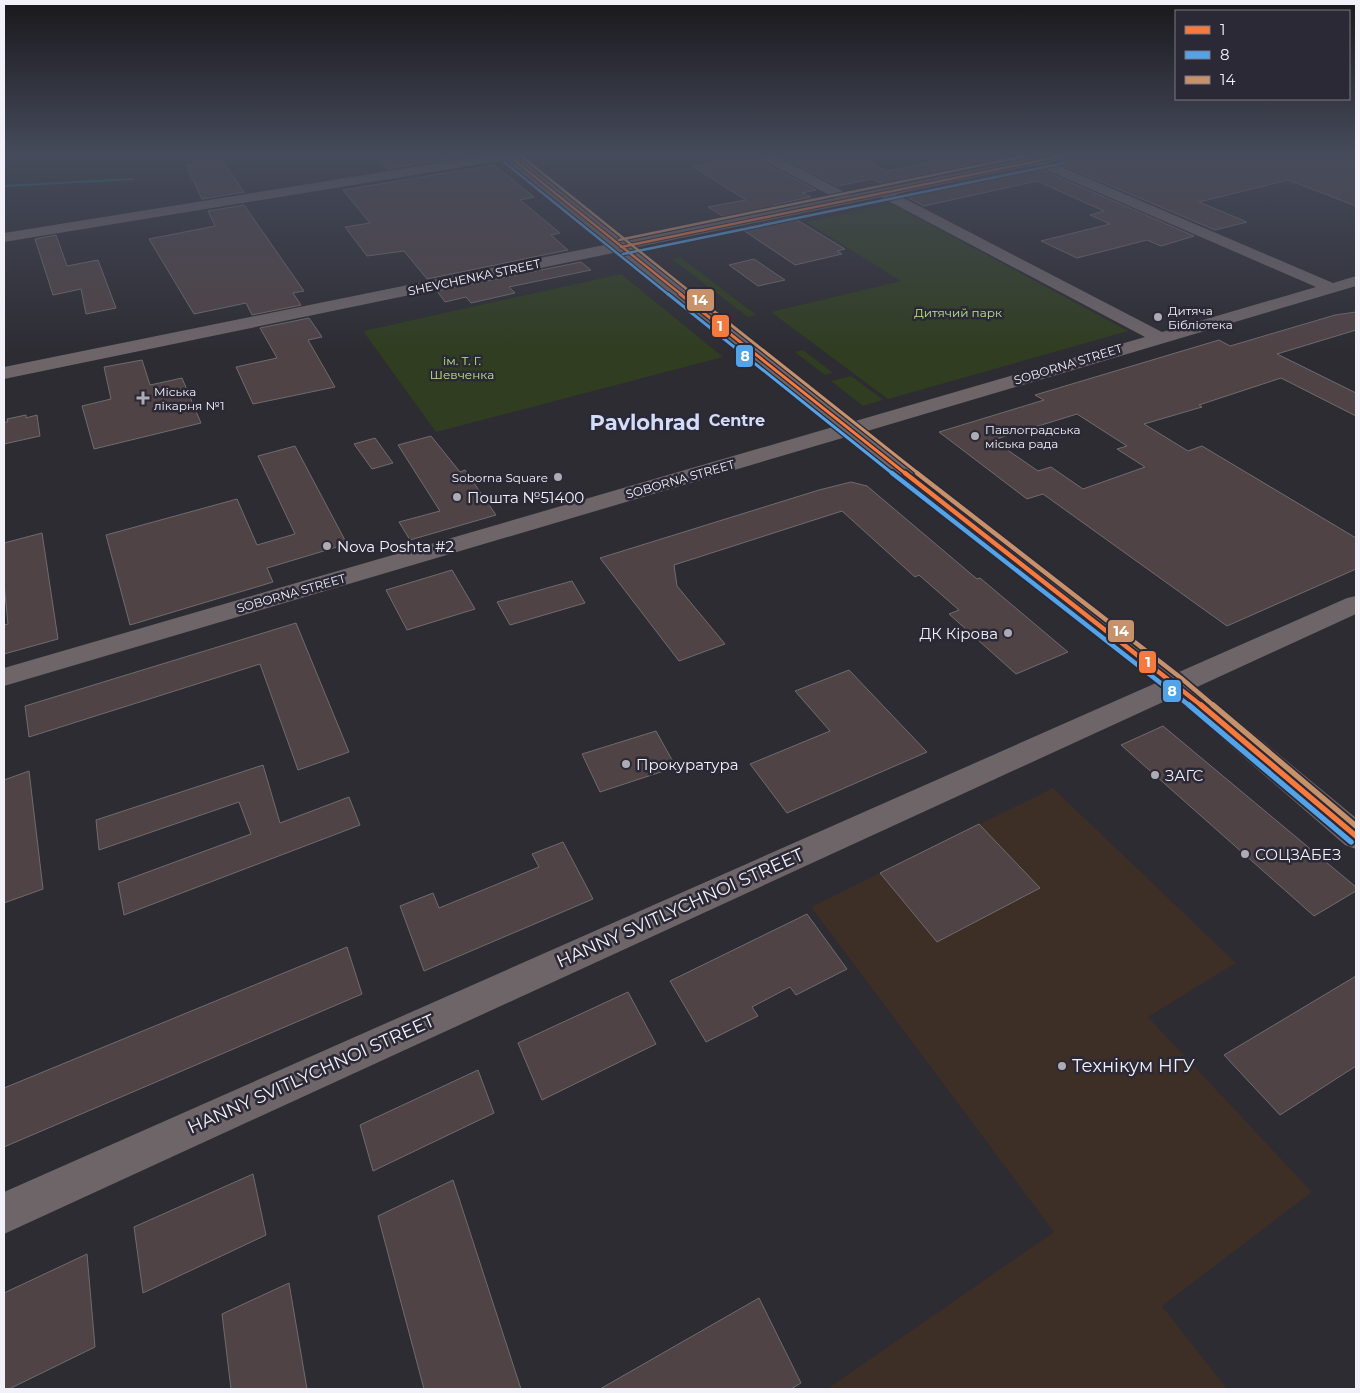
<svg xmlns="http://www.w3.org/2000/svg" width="1360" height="1393" viewBox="0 0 1360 1393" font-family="Montserrat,sans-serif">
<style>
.education{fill:#3d2e26}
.green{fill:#303d20}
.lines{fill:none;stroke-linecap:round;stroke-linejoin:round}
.stream{fill:#0e768f;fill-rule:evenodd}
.building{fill:#504346;stroke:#706b6e;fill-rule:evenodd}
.minor{fill:#6e6569;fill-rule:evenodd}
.bus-1-far3-casing{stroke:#2b2936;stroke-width:4.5}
.bus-1-far2-casing{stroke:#2b2936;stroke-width:5.5}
.bus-1-far1-casing{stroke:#2b2936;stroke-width:8}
.bus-1-casing{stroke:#2b2936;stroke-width:9}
.bus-2-far3-casing{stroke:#2b2936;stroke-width:4.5}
.bus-2-far2-casing{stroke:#2b2936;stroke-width:5.5}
.bus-2-far1-casing{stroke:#2b2936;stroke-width:8}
.bus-2-casing{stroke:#2b2936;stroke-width:9}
.bus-3-far3-casing{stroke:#2b2936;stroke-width:4.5}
.bus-3-far2-casing{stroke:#2b2936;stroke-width:5.5}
.bus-3-far1-casing{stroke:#2b2936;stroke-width:8}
.bus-3-casing{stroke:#2b2936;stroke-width:9}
.bus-1-far3{stroke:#f6793e;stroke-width:2.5}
.bus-1-far2{stroke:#f6793e;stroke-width:3}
.bus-1-far1{stroke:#f6793e;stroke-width:4.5}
.bus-1{stroke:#f6793e;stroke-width:5.5}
.bus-2-far3{stroke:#53a3e8;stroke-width:2.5}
.bus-2-far2{stroke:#53a3e8;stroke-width:3}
.bus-2-far1{stroke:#53a3e8;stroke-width:4.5}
.bus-2{stroke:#53a3e8;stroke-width:5.5}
.bus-3-far3{stroke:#c7916a;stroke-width:2.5}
.bus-3-far2{stroke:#c7916a;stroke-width:3}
.bus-3-far1{stroke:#c7916a;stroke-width:4.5}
.bus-3{stroke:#c7916a;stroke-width:5.5}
.poi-dot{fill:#adacb4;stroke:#2b2936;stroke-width:2}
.labels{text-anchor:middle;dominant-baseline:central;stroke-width:5;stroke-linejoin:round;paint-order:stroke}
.far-street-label{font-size:12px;fill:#f2f1fa;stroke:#2b2936}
.far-poi-label{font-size:12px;fill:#f2f1fa;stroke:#2b2936;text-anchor:start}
.far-park-label{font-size:12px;fill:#bae488;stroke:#2b2936}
.poi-label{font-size:15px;fill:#f2f1fa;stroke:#2b2936;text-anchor:start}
.far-district-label{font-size:16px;font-weight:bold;fill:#d3dcf8;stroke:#2b2936}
.near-street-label{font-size:18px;fill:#f2f1fa;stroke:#2b2936}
.near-poi-label{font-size:18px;fill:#f2f1fa;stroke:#2b2936;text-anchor:start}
.far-town-label{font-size:21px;font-weight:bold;fill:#d3dcf8;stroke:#2b2936}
.line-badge{stroke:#2b2936;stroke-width:2}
.badge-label{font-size:14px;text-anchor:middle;font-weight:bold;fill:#fff}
</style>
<rect width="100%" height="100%" fill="#2d2c33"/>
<path class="education" d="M1053,788L1236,963L1148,1017L1312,1192L1162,1306L1227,1389H827L1054,1232L811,907Z"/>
<path class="green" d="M892,204L1128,331L888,399L771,312L901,281L806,222Z
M680,257L756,315L748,317L672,259Z
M621,274L723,357L436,432L363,331Z
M803,350L833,373L825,375L795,352Z
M851,376L883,400L863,406L831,381Z"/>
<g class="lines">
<path class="stream" d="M133,178L134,180L4,187V185Z"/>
</g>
<path class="building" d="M190,156H219L244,192L202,199L186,165L195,164Z
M375,156H447L450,159L387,169Z
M749,156H763L764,163L816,190L802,193L811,197L773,205L777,208L726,218L708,207L746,200L692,166Z
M780,156H856L887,171L963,156H1031L886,186L872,179L837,186Z
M1070,156H1236L1237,160L1253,157L1270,163L1271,156H1356V206L1288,180L1199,202L1247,222L1215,230L1057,163L1067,161Z
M494,165L534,197L520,200L560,233L551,235L568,250L427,279L404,251L367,256L345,227L370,223L343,190Z
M1035,167L1194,236L1161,246L1147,240L1077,258L1041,241L1110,224L1090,215L1104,211L1037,181L924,206L903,195Z
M244,205L304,291L293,293L301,305L252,315L246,303L194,314L149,239L215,226L208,211Z
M792,217L845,249L837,251L842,254L795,265L740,228Z
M56,235L67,266L98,260L116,308L86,314L81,289L53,295L35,239Z
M754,259L785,280L758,286L729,265Z
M581,262L591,270L509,287L515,293L471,303L466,297L445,302L437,291Z
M1356,312V330L1277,354L1356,393V416L1281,378L1199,405L1202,407L1144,424L1188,451L1202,446L1356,538V569L1227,626L1043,494L1027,499L939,432L1044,400L1035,395L1219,340L1230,346L1335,315ZM1077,414L1127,446L1117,449L1145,467L1083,489L1051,467L1038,471L993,440Z
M309,318L322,337L308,340L335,387L253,404L236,367L277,358L260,328Z
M142,360L150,385L182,378L201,423L94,449L82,406L111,399L104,367Z
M26,415V418L37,415L40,436L4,444V422H8L7,419Z
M431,436L460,472L465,470L496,515L410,540L399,522L440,511L398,445Z
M375,438L393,463L372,469L354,444Z
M295,446L347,544L267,568L273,582L130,625L106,535L237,499L257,545L295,534L258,456Z
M851,482L867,486L977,579L980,578L1068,652L1016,674L949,614L959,610L919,575L915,577L842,511L674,565L677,586L725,644L679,661L600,558L819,490Z
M42,533L58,639L4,654V625L8,624L4,584V543Z
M452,570L475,609L407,630L386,590Z
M572,581L585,603L510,625L497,602Z
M296,623L349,752L298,770L260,664L29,737L25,706Z
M849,670L927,752L787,813L750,764L830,731L795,691Z
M1163,726L1356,887V891L1314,916L1121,745Z
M656,731L676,767L600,792L582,754Z
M263,765L280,823L349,797L360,825L124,915L118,883L251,834L239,802L99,850L96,820Z
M29,771L43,889L4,903V780Z
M979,824L1040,888L937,942L880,873Z
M563,842L593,899L424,971L400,906L433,893L439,908L539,867L532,854Z
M807,914L847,969L796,995L790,987L752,1007L758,1016L706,1042L670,981Z
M347,947L362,994L4,1147V1088Z
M1356,976V1066L1280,1115L1224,1055Z
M628,992L656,1044L542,1100L518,1043Z
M478,1070L494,1113L373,1171L360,1125Z
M253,1174L266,1235L143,1293L134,1227Z
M453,1180L521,1389H424L378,1216Z
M87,1254L95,1347L9,1389H4V1293Z
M289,1283L307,1389H231L222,1314Z
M759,1298L801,1383L791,1389H600Z"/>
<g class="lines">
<path class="minor" d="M482,156H517L624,241L835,198L765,161L764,158L765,156H776L850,195L1036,157L1068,156L1067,159L1050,162L1333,283L1356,276V286L864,432L1179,672L1347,598L1356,596V614L1197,687L1356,818V849L1345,845L1174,697L4,1234V1192L1156,683L846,437L4,686V668L833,427L618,252L4,379V367L609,244L506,160L4,242V233ZM1035,165L1316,287L1162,332L896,194ZM881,197L1145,337L852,422L633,248Z"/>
<defs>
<path id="bus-1-far3" d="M509,156L682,295
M621,247L1062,156"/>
<path id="bus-1-far2" d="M680,294L906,474"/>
<path id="bus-1-far1" d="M905,473L1202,706"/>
<path id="bus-1" d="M1201,705L1356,836"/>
<path id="bus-2-far3" d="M504,162L669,295
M623,254L1064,163"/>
<path id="bus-2-far2" d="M668,294L893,474"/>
<path id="bus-2-far1" d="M892,473L1190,706"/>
<path id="bus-2" d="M1189,705L1351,842"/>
<path id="bus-3-far3" d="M521,156L694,295
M619,240L1025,156"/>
<path id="bus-3-far2" d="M692,294L919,474"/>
<path id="bus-3-far1" d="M917,473L1181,678L1214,706"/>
<path id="bus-3" d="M1213,705L1356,826"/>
</defs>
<use href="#bus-1-far3" class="bus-1-far3-casing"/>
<use href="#bus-1-far2" class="bus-1-far2-casing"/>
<use href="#bus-1-far1" class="bus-1-far1-casing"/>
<use href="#bus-1" class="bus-1-casing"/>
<use href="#bus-2-far3" class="bus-2-far3-casing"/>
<use href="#bus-2-far2" class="bus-2-far2-casing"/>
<use href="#bus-2-far1" class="bus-2-far1-casing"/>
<use href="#bus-2" class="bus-2-casing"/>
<use href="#bus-3-far3" class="bus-3-far3-casing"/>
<use href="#bus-3-far2" class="bus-3-far2-casing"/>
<use href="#bus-3-far1" class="bus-3-far1-casing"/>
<use href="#bus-3" class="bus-3-casing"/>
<use href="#bus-1-far3" class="bus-1-far3"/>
<use href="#bus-1-far2" class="bus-1-far2"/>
<use href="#bus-1-far1" class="bus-1-far1"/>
<use href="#bus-1" class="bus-1"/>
<use href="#bus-2-far3" class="bus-2-far3"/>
<use href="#bus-2-far2" class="bus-2-far2"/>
<use href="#bus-2-far1" class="bus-2-far1"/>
<use href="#bus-2" class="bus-2"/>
<use href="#bus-3-far3" class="bus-3-far3"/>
<use href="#bus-3-far2" class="bus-3-far2"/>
<use href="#bus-3-far1" class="bus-3-far1"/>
<use href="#bus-3" class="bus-3"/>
</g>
<linearGradient id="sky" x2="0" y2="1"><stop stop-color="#19181c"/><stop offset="0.44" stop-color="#464b5b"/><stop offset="1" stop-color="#464b5b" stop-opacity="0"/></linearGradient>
<rect width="1360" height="351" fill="url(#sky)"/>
<g class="poi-dot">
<circle cx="1158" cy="317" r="5"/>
<path d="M140.5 390.5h5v5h5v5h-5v5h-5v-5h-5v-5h5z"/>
<circle cx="975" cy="436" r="5"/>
<circle cx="558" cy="477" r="5"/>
<circle cx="457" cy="497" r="5"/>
<circle cx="327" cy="546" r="5"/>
<circle cx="1008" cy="633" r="5"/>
<circle cx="626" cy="764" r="5"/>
<circle cx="1155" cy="775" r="5"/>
<circle cx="1245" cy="854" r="5"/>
<circle cx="1062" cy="1066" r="5"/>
</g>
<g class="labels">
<g class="far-street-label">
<text transform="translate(474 277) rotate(-12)">SHEVCHENKA STREET</text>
<text transform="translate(1068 364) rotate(-17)">SOBORNA STREET</text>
<text transform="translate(680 479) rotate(-16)">SOBORNA STREET</text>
<text transform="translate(291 593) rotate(-16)">SOBORNA STREET</text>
</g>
<g class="far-poi-label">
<text x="1168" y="310">Дитяча<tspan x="1168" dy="14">Бiблiотека</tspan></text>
<text x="154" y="391">Міська<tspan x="154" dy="14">лікарня №1</tspan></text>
<text x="985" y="429">Павлоградська<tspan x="985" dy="14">міська рада</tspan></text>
<text x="548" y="477" text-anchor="end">Soborna Square</text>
</g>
<g class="far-park-label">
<text x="958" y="312">Дитячий парк</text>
<text x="462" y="360">ім. Т. Г.<tspan x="462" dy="14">Шевченка</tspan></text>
</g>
<g class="poi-label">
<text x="467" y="497">Пошта №51400</text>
<text x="337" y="546">Nova Poshta #2</text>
<text x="998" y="633" text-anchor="end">ДК Кірова</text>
<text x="636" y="764">Прокуратура</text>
<text x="1165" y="775">ЗАГС</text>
<text x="1255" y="854">СОЦЗАБЕЗ</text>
</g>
<g class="far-district-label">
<text x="737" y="420">Centre</text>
</g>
<g class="near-street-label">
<text transform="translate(680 908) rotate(-24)">HANNY SVITLYCHNOI STREET</text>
<text transform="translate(311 1074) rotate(-24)">HANNY SVITLYCHNOI STREET</text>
</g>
<g class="near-poi-label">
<text x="1072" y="1066">Технікум НГУ</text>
</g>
<g class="far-town-label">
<text x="645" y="422">Pavlohrad</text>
</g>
</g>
<g class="line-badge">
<rect x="686" y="288" width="29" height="24" rx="5" fill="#c7916a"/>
<rect x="711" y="314" width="19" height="24" rx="5" fill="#f6793e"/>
<rect x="735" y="344" width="19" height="24" rx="5" fill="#53a3e8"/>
<rect x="1107" y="619" width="28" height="24" rx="5" fill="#c7916a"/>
<rect x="1138" y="650" width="19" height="24" rx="5" fill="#f6793e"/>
<rect x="1162" y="679" width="20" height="24" rx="5" fill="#53a3e8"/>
</g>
<g class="badge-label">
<text x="700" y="305">14</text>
<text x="720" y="331">1</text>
<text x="745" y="361">8</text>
<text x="1121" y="636">14</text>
<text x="1148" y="667">1</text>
<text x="1172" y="696">8</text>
</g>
<rect width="1360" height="1393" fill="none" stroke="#f2f1fa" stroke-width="10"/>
<rect x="1175" y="10" width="175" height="90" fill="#2b2936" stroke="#7b7984"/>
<rect x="1185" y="26" width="25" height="8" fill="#f6793e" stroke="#7b7984"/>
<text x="1220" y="35" font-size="15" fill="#f2f1fa">1</text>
<rect x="1185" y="51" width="25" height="8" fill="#53a3e8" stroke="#7b7984"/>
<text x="1220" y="60" font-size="15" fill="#f2f1fa">8</text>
<rect x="1185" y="76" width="25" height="8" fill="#c7916a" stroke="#7b7984"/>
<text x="1220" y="85" font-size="15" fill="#f2f1fa">14</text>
</svg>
